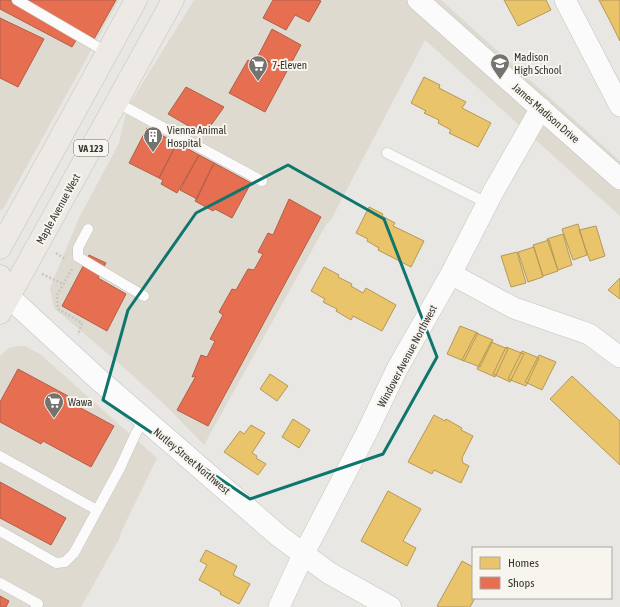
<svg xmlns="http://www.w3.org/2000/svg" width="620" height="607" viewBox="0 0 620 607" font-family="'Asap Condensed',sans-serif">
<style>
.built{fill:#dedad0}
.homes{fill:#e9c46a;stroke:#b39959}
.shops{fill:#e76f51;stroke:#b25e48}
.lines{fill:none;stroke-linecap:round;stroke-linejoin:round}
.lane-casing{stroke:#c5c4c1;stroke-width:11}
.street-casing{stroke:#c5c4c1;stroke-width:22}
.secondary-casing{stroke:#c5c4c1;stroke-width:23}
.primary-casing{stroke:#c3c2c0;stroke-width:23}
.path{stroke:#c6c6c5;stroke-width:2.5;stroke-dasharray:2 2;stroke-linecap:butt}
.lane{stroke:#fcfbfb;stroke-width:10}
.street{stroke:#fcfbfb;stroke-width:21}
.secondary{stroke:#fcfbfb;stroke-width:22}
.primary{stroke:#ede9e5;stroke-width:22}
.marked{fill:none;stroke:#0f766e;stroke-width:3;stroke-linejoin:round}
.labels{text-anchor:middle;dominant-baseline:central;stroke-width:4;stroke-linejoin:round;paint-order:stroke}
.shield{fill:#f8f5ee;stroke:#706f6a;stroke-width:1}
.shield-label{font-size:10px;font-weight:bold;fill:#363532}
.poi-label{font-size:11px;fill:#363532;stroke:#f8f5ee;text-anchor:start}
.street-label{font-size:11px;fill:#363532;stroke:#f8f5ee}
</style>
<rect width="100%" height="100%" fill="#e9e7e3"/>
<path class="built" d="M0,0H119L3,209L0,210Z
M194,0H441L620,161V216L425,40L332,218L326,225L204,445L166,406L121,365L54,308L50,288L79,218L119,143L127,108Z
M17,346H25L40,354L157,458L123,528L119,539L81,607H0V356L9,348Z"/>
<path class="homes" d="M504,0H546L551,10L518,26Z
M599,0H620V41L609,19Z
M424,77L440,85L439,88L466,102L462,108L491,123L478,147L449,133L451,130L438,123L439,120L424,113L426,111L411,103Z
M369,207L383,214L382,216L395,223L393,226L424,241L411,267L378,250L379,248L367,241L368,239L356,233Z
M578,224L587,255L573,260L562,229Z
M596,226L605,256L590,261L579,230Z
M563,234L572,265L558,270L547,239Z
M549,240L558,271L543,276L533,245Z
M534,247L543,277L528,282L518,252Z
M517,252L526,283L511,287L501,256Z
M324,267L339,275L338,277L352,284L351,286L363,293L366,288L396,305L382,331L353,316L351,320L336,311L337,309L323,302L325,299L311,291Z
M620,278V299L608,290Z
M460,326L478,333L464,361L447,354Z
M476,333L493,340L480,367L462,360Z
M491,342L508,349L495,377L477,369Z
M506,347L524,354L510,382L493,374Z
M522,351L539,358L526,386L508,379Z
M539,355L556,362L542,390L525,382Z
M270,374L288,386L277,401L260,389Z
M572,376L620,421V465L550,399Z
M434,415L445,421L446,419L462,428L461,430L473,436L462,458L463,463L469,466L461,483L434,470L432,474L408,462Z
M293,419L310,430L299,448L282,437Z
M251,425L265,433L252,453L257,456L256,458L266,464L258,475L224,452L240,431L244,434Z
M388,491L421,509L403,541L416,548L407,566L361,541Z
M206,550L237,566L233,575L250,584L239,604L220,594L221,592L199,580L207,565L200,561Z
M462,561L473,567V598H475L470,607H440L437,606Z"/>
<path class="shops" d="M0,0H116L94,39L80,34L72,47L0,9Z
M273,0H318L321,1L309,22L295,15L286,30L263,18Z
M0,18L44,39L18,87L0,78Z
M272,29L301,45L287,71L258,56Z
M258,56L287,71L265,112L229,93L248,60L254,63Z
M186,87L224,107L204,135L168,114Z
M147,128L177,143L159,178L129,163Z
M177,143L199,155L177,193L161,184L163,180L159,178Z
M199,155L214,163L197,199L180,190Z
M214,163L251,183L232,218L215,209L213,211L195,201Z
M289,199L321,217L208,426L177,410L196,376L192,377L201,355L207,357L215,341L210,339L223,315L219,312L232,289L236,290L248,269L254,270L263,254L258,252L268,233L273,235Z
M89,255L106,263L98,278L126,294L107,331L62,306Z
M18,369L68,396L66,400L114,426L91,467L43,441L41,444L0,422V402Z
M0,482L66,518L51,545L0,518Z
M0,596L9,601L6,607H0Z"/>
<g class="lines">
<defs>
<path id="lane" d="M17,0L108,53
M116,102L262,181
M387,153L487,203
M88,229L78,248V257L144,296
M0,456L97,510
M0,531L56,563L65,562L74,553L120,468L136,433L144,420
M0,583L38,604L36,607"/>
<path id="street" d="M418,0L620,179
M565,0L620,106
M451,274L514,308L589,334L620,357
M279,607L303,555L366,434L397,369L451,274L493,192L541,108"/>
<path id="secondary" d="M9,297L98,379L279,536L329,573L390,607"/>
<path id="primary" d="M0,248L136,0
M0,276L9,297
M0,313L173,0"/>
</defs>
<use href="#lane" class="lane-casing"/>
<use href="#street" class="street-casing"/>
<use href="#secondary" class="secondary-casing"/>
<use href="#primary" class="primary-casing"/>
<path class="path" d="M56,253L65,259
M72,269L57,295L58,309L82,323L78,335
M42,274L63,284"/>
<use href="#lane" class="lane"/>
<use href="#street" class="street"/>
<use href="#secondary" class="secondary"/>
<use href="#primary" class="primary"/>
</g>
<path class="marked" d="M288,165L384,219L437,357L383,454L250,499L103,400L128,310L196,213Z"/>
<defs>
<symbol id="school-pin" viewBox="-11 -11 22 30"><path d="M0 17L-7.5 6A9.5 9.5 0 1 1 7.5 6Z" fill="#757370" stroke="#f8f5ee"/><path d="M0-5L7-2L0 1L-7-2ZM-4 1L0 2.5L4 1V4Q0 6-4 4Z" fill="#fff"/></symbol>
<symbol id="supermarket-pin" viewBox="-11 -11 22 30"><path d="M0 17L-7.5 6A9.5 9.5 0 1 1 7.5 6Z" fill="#757370" stroke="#f8f5ee"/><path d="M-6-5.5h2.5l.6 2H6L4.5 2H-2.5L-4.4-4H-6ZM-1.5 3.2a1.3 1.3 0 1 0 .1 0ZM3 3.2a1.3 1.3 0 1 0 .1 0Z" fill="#fff"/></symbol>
<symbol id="building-pin" viewBox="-11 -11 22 30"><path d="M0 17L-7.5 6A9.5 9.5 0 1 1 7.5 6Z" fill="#757370" stroke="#f8f5ee"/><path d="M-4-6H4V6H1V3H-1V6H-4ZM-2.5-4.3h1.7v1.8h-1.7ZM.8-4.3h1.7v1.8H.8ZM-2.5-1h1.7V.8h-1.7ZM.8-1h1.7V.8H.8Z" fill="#fff"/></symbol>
</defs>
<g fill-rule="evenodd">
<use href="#school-pin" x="489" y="52" width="22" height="30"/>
<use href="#supermarket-pin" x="247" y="54" width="22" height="30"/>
<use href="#building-pin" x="142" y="125" width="22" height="30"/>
<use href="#supermarket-pin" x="43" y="391" width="22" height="30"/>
</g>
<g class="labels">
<rect class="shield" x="74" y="140" width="34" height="16" rx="3"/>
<g class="shield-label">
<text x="91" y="148">VA 123</text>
</g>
<g class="poi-label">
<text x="514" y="57">Madison<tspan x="514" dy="13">High School</tspan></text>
<text x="272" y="65">7-Eleven</text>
<text x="167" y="130">Vienna Animal<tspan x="167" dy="13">Hospital</tspan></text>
<text x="68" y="402">Wawa</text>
</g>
<g class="street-label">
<text transform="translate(546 113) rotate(41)">James Madison Drive</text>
<text transform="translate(58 209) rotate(-61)">Maple Avenue West</text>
<text transform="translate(407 356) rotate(-62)">Windover Avenue Northwest</text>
<text transform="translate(192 461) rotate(40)">Nutley Street Northwest</text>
</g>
</g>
<rect x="472" y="547" width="140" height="52" fill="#f8f5ee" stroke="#aaa8a3"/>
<rect x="480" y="557" width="20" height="12" fill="#e9c46a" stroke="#aaa8a3"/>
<text x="508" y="567" font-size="12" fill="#363532">Homes</text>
<rect x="480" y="577" width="20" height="12" fill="#e76f51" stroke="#aaa8a3"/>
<text x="508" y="587" font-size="12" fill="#363532">Shops</text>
</svg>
